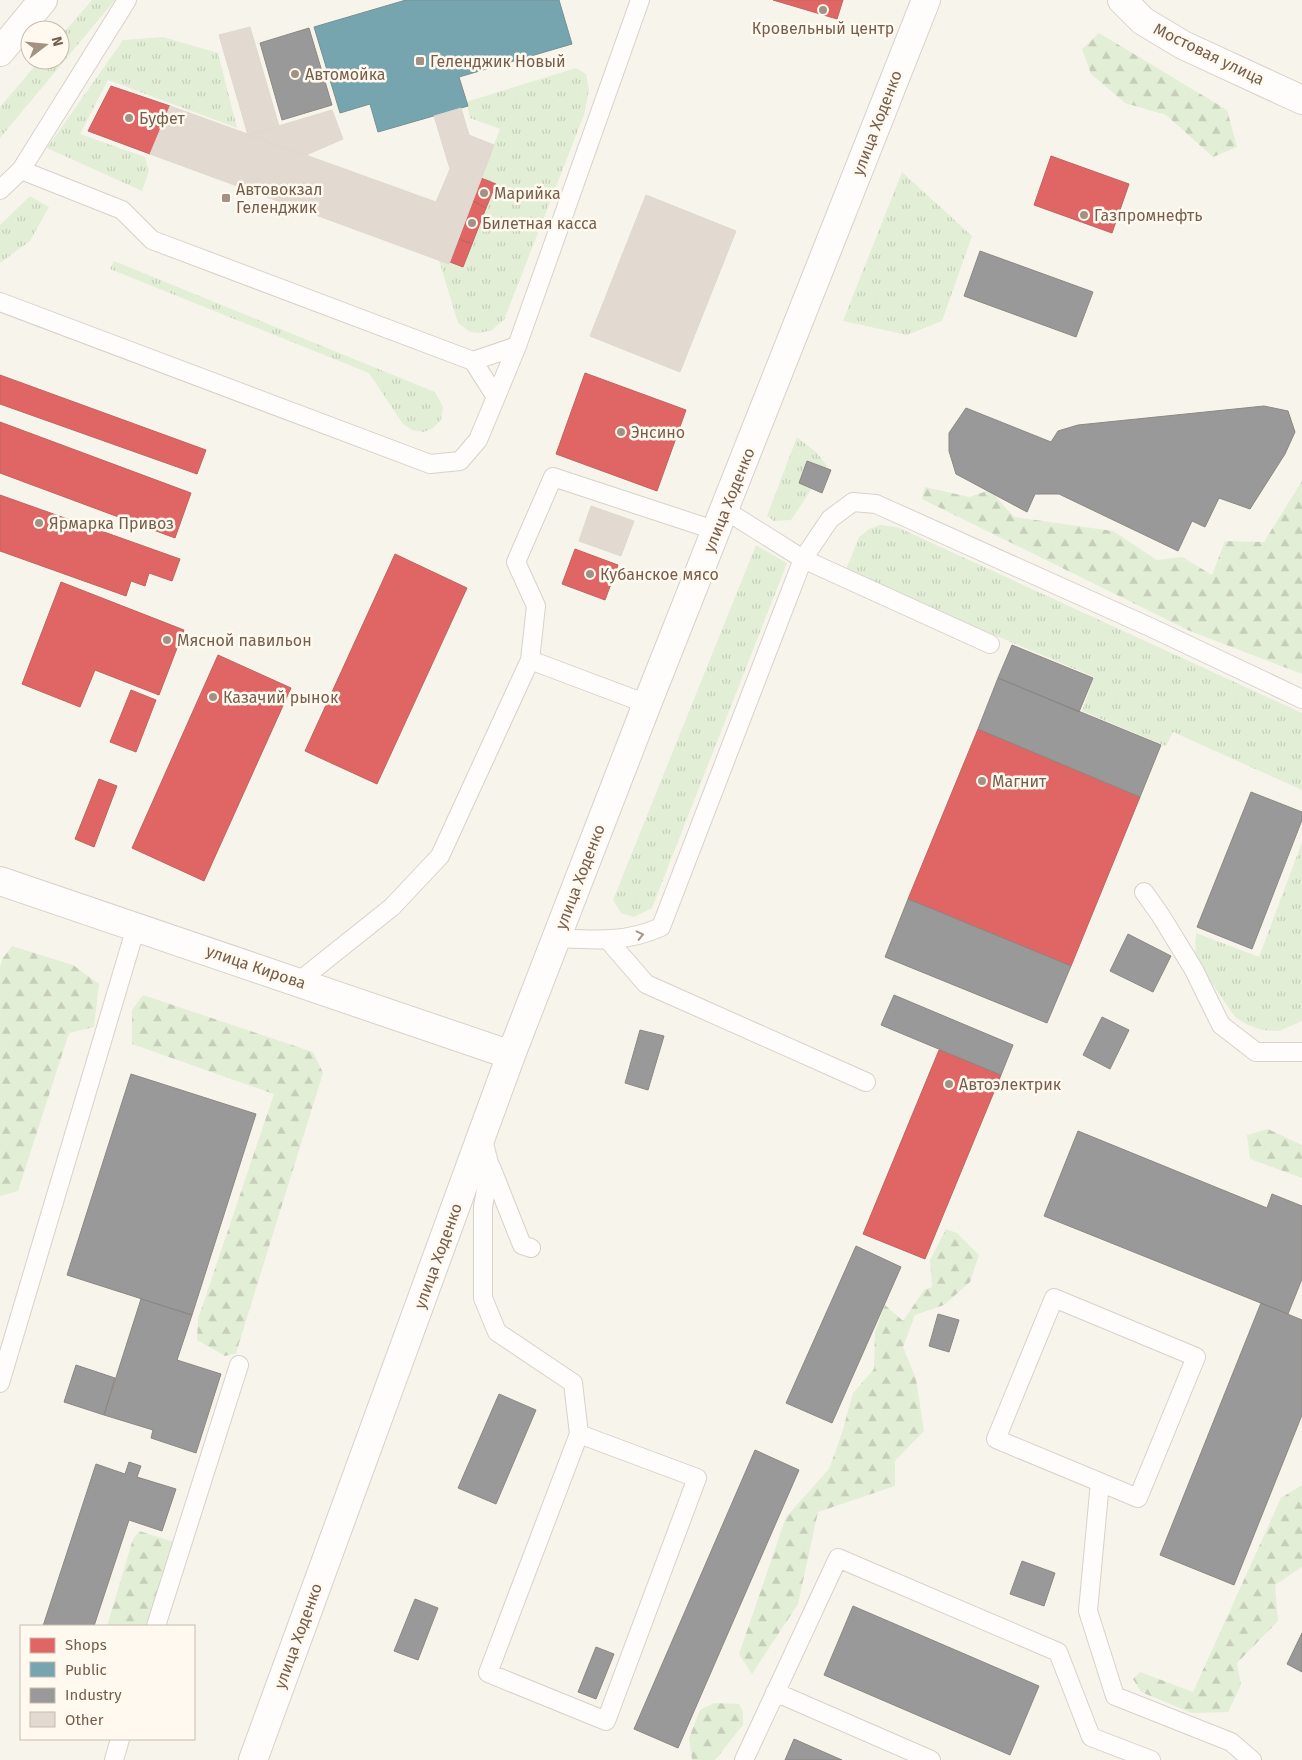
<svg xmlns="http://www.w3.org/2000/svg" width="1302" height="1760" viewBox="0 0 1302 1760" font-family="'Fira Sans',sans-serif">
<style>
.grass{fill:url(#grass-tufts)}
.forest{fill:url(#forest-firs)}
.shops{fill:#e06666;stroke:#c0645e}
.public{fill:#76a5af;stroke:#769091}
.industry{fill:#999;stroke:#8e8782}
.building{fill:#e2dad1;stroke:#e0d8cf}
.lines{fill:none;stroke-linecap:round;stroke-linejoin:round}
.service-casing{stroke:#d7d1ca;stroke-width:20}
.minor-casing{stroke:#d7d1ca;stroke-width:30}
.secondary-casing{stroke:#d8d1ca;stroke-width:30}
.service{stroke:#fefdfc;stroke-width:18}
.minor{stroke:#fefdfc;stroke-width:28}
.secondary{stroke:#fefdfc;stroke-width:28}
.oneway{stroke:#a6968a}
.poi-dot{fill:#a39284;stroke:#fff9ef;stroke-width:2}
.labels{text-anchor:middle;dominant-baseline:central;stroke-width:5;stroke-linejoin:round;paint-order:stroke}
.poi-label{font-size:16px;fill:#765e4c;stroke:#fff9ef;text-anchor:start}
.street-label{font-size:16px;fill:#765e4c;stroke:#fff9ef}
</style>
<defs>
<pattern id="grass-tufts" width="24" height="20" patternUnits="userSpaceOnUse" patternTransform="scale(1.25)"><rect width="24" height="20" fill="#e3eed7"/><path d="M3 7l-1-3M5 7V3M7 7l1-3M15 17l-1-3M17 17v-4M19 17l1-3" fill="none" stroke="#c6ceba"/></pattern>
<pattern id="forest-firs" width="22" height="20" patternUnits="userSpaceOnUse" patternTransform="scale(1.25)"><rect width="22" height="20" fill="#e3eed7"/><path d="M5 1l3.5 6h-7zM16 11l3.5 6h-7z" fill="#c6ceba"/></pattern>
</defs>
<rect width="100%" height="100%" fill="#f7f4ec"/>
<path class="grass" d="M92,0H115L0,138V107L40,60H60V37Z
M163,37L218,53L237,128L108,80L80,134L145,157L149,171L142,191L47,148L123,40Z
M576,68L586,74L589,90L584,115L504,320L492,330L480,333L470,332L458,323L438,257L463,266L496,184L481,178L500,129L470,118L466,102Z
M902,172L972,236L942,321L907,335L843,321Z
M30,196L49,207L30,241L0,263V225Z
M114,261L435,392L443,407L441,420L433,428L424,432L412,430L403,424L369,373L110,269Z
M797,437L817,453L827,466L791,520L774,521L767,516Z
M880,525L897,527L1302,713V790L1173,732L1166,746L1082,711L1094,677L845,572L859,537L869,529Z
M756,545L787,563L652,908L634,917L621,913L613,900Z
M1302,842V1021L1279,1031L1262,1030L1246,1024L1235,1017L1195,959L1196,933L1259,957Z"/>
<path class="forest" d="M1099,33L1227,110L1237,147L1213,157L1166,115L1125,103L1091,74L1082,49Z
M1302,481V674L1190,631L922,499L925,487L969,497L990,490L1014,517L1113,531L1157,560L1182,557L1212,575L1225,541L1264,542Z
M12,946L73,965L99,984L94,1027L69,1033L18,1191L0,1196V967L3,958Z
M143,995L313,1052L323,1073L236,1353L225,1356L197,1340L198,1319L274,1094L132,1044V1010Z
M1268,1129L1302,1145V1178L1250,1159L1247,1135Z
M946,1229L957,1233L979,1255L970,1282L944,1305L915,1315L903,1347L916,1379L924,1431L895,1461V1486L818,1512L798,1604L752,1674L739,1654L786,1517L829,1469L842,1433L853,1393L874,1369L875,1332L885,1305L903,1321L924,1290L932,1287L930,1260Z
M1302,1485V1567L1275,1585L1278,1621L1237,1663L1241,1685L1228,1712L1192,1713L1141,1692L1133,1679L1140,1672L1193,1692L1281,1498Z
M139,1531L174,1542L150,1626H107L133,1539Z
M714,1703L739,1704L743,1712V1725L715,1760H692L689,1738L700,1710Z"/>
<path class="shops" d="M773,0H843L837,19Z
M111,86L170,106L150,154L88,131Z
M1051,156L1129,184L1112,233L1034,205Z
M481,178L496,184L486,208L473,201Z
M473,201L486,208L472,244L459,239Z
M459,239L472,244L463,267L450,262Z
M585,373L686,410L657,491L556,454Z
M0,375L206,450L197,474L0,404Z
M0,422L191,493L175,538L0,473Z
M0,495L180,559L172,581L149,573L145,586L131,581L126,596L0,551Z
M575,549L618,565L605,600L562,584Z
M395,554L467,588L377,784L305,751Z
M61,582L184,630L159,695L95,670L80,707L22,684Z
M218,655L291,688L204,881L132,848Z
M131,690L156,700L136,752L110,742Z
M978,729L1140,797L1071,966L908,899Z
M99,779L117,786L94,847L75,839Z
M939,1050L1001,1075L925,1259L863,1234Z"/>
<path class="public" d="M406,0H559L572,44L459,77L468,106L378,132L370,104L340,113L314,27Z"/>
<path class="industry" d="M309,28L332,105L282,120L260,43Z
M980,251L1093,292L1076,337L964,296Z
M1264,406L1288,411L1295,432L1285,454L1250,509L1219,498L1205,527L1192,521L1178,551L1059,494H1035L1027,512L956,474L949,451V433L966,408L1051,442L1058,431L1078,425Z
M807,461L831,470L822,493L799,483Z
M1012,645L1093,678L1079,712L998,678Z
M998,678L1161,745L1140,797L978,729Z
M1251,792L1302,812V820L1252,949L1197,927Z
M908,899L1071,966L1047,1023L885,957Z
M1128,934L1171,956L1153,992L1110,971Z
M894,995L1013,1045L1001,1075L881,1025Z
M1102,1017L1129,1030L1110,1069L1083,1055Z
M640,1030L664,1036L648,1090L625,1083Z
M131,1074L256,1114L192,1315L67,1275Z
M1078,1131L1267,1208L1272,1194L1302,1206V1279L1288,1314L1044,1216Z
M856,1246L901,1267L832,1423L786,1403Z
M141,1299L192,1315L177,1360L221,1374L196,1453L151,1438L153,1430L104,1415Z
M1261,1303L1302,1320V1415L1234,1585L1160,1555Z
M938,1314L959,1320L949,1352L929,1346Z
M76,1365L115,1378L104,1415L64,1402Z
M499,1394L536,1410L496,1504L458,1488Z
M755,1450L799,1470L678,1748L634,1729Z
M129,1462L141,1466L137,1477L176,1489L162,1531L129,1520L94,1626H43L96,1464L125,1474Z
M1022,1561L1055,1573L1044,1606L1010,1594Z
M415,1599L438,1608L418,1660L394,1651Z
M853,1606L1039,1686L1010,1755L824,1675Z
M1302,1633V1672L1287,1664Z
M596,1647L614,1654L596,1699L578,1692Z
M794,1739L842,1760H785Z"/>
<path class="building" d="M250,27L279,126L248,135L219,35Z
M170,106L436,202L450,169L434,116L461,108L469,135L494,145L449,264L150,154Z
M332,110L343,139L306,155L248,135Z
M646,195L736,231L680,372L590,336Z
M591,506L634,521L621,556L579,541Z"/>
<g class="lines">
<defs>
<path id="service" d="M0,190L21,170L127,0
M0,302L430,464L460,461L478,440L496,397L473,361L152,240L122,210L21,170
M473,361L517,346
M496,397L517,346L640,0
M725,510L803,559L990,644
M647,704L530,660L536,606L516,562L553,477L717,531
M1144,892L1161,916L1194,970L1221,1025L1256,1052H1302
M556,938C593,940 626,943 661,927L803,559L830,519L853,502L876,504L1152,628L1302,699
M608,940L646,984L866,1082
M298,982L392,907L440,856L530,660
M482,1136L490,1167L483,1207V1298L497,1332L573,1383L579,1434L488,1673L606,1721L697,1478L579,1434
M491,1167L522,1245L531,1248
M1054,1298L1196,1357L1138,1498L996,1439Z
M0,1383L136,927
M1100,1482L1088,1611L1115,1696L1231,1742L1252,1760
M156,1626L239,1365
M775,1692L931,1760
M114,1760L120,1739
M744,1760L838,1558L1058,1652L1091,1737L1151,1760"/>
<path id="minor" d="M1122,0L1143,21L1183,45L1302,100
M0,881L511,1055
M253,1760L511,1055L647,704L926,0"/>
<path id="secondary" d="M0,52L43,0"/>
</defs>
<use href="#service" class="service-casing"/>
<use href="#minor" class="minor-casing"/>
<use href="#secondary" class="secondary-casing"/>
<use href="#service" class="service"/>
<use href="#minor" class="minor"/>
<use href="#secondary" class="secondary"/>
</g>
<defs><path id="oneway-chevron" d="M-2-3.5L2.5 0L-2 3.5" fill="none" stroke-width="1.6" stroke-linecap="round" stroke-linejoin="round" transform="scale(1.25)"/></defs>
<use class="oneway" href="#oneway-chevron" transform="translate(640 935) rotate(-13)"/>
<g class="poi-dot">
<circle cx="823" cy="10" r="5"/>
<rect x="415" y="56" width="10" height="10" rx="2.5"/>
<circle cx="295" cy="74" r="5"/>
<circle cx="129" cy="118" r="5"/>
<circle cx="484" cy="193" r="5"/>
<rect x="221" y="193" width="10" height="10" rx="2.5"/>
<circle cx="1084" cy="215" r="5"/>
<circle cx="472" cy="223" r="5"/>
<circle cx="621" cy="432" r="5"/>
<circle cx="39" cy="523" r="5"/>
<circle cx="590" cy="574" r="5"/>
<circle cx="167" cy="640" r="5"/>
<circle cx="213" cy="697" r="5"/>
<circle cx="982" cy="781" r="5"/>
<circle cx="949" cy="1084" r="5"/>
</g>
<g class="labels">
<g class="poi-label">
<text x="823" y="28" text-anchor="middle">Кровельный центр</text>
<text x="430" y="61">Геленджик Новый</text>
<text x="305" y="74">Автомойка</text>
<text x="139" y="118">Буфет</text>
<text x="236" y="189">Автовокзал<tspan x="236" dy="18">Геленджик</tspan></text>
<text x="494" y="193">Марийка</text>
<text x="1094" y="215">Газпромнефть</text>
<text x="482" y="223">Билетная касса</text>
<text x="631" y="432">Энсино</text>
<text x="49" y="523">Ярмарка Привоз</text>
<text x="600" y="574">Кубанское мясо</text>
<text x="177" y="640">Мясной павильон</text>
<text x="223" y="697">Казачий рынок</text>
<text x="992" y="781">Магнит</text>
<text x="959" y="1084">Автоэлектрик</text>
</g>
<g class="street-label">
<text transform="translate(1209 54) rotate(26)">Мостовая улица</text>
<text transform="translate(877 123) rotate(-69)">улица Ходенко</text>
<text transform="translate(729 500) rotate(-68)">улица Ходенко</text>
<text transform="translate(580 877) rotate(-69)">улица Ходенко</text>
<text transform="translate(256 967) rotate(19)">улица Кирова</text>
<text transform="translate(438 1256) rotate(-70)">улица Ходенко</text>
<text transform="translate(298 1636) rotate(-70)">улица Ходенко</text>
</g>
</g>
<rect x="20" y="1625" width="175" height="115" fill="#fff9ef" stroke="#c8bbae"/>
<rect x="30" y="1638" width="25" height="15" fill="#e06666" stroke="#c8bbae"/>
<text x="65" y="1650" font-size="15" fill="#765e4c">Shops</text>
<rect x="30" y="1662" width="25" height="15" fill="#76a5af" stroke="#c8bbae"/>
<text x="65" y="1675" font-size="15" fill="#765e4c">Public</text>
<rect x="30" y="1688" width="25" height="15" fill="#999999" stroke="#c8bbae"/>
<text x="65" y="1700" font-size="15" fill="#765e4c">Industry</text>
<rect x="30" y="1712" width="25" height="15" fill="#e2dad1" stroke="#c8bbae"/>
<text x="65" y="1725" font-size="15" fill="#765e4c">Other</text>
<g transform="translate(45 45) rotate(74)"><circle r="24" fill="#fff9ef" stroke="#c8bbae"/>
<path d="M0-4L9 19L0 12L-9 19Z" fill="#a39284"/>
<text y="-8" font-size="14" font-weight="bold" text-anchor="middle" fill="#765e4c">N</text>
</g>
</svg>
